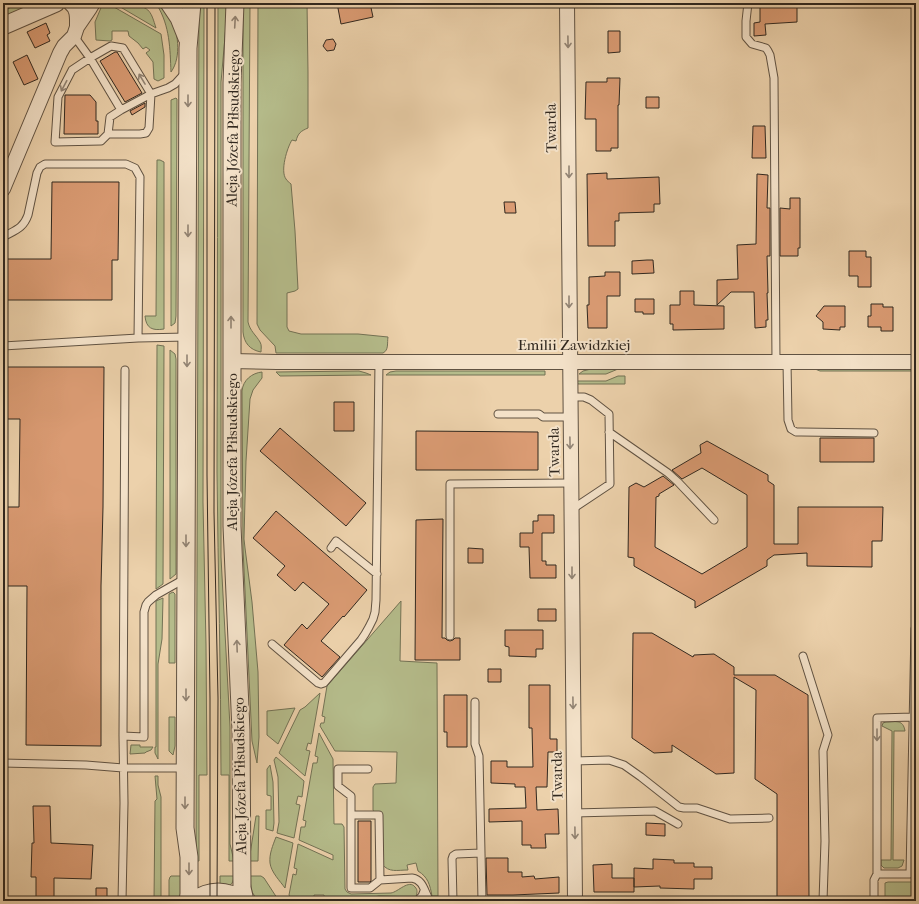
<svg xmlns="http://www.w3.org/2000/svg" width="919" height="904" viewBox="0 0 919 904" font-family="'IM FELL French Canon',serif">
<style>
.green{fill:#b5bc8b;stroke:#737255}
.building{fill:#da9b73;stroke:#31281f}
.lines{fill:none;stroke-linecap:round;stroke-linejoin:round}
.service-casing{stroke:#605242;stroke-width:9}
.minor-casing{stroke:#605242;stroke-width:16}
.tertiary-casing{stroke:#605242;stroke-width:19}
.service{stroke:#f3e1c8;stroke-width:7}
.minor{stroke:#f3e1c8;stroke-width:14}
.tertiary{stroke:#f3e1c8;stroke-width:17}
.tram{stroke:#31281f;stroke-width:1}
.oneway{stroke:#928474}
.labels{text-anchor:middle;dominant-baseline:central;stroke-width:4;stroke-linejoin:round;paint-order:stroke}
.street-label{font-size:15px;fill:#31281f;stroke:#f3e1c8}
</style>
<rect width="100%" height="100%" fill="#ecd1ab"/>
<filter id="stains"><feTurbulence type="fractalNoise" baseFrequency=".005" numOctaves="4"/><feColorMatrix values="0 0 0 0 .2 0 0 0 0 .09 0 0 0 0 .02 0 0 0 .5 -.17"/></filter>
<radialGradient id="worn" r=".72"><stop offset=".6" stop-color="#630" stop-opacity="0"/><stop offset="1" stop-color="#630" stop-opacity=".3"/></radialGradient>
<path class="green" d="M24,3H38L3,19V11L18,4L20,6L25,4Z
M103,3H107L161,34L164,55V78L158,81L154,79L153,62L146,53L150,50L146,47L143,49L138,43L129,36L128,31H112V40L110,41L96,40L95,22Z
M117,3C123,3 128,4 133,5C150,7 151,12 156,28L117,5Z
M158,3H160C163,7 167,10 170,15C178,30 182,57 171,72C170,49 170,26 157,5Z
M199,3H204L203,502L206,645L207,775H199V861H196Z
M218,3H228L221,82V557L230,727V844L234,861H229V775H221C221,674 218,573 217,472C217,316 218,159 218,3Z
M243,3H250L248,322C250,331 256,335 260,342C262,345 261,349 261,352C250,350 244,343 243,332Z
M258,3H307L308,72V128C301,131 298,133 296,141L292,140C287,148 280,171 286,179C287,181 289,182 291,184L295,231L298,289L295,291L287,293V327L289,331L301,334H358L388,337C387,343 389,350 383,353H276L275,346L260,330L257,324Z
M176,98L177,99L176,316L175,323L171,326V100Z
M157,160H160L164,162V329C152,331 146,328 145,316H156Z
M157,345L164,346L163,584L156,589Z
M170,350L175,354L176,359V574L170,579Z
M591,369H732H618L606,374H579L583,371Z
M792,369H916V371H820L815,369Z
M359,371L366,373L371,375L280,376L276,372Z
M396,371H545V375H386L390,372Z
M262,372V378L253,390L250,399L246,461L244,539L245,548L252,602L258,672L259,737L257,763L252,741L243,548L242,391C243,380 252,373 262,372Z
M618,376H625V384H578L577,381H606Z
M173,592L175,594V663H169V594Z
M163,598L162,639L158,664V759L155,753V747H156V601Z
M401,601L400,661L437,663L438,896H432C430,885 428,877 418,871L416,863L407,865L408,870C397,870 389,873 382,864L381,815L374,812L373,810V787L375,784L396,783L397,752L335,751L320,726L321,723H324L325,717L322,716L327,686Z
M320,693L311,744L308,743L306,750L310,751L305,776L279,753L300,710L305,707Z
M295,708L278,744L267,735V711Z
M169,717H175V746L173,755L169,751Z
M886,722C896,722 903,719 905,731H894L893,860H904L902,866L898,868H884L881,865V860H891L892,731L882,726L883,723Z
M319,733L333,759L334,824H342L344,827L345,889L347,892L351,894L391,893C398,892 409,879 415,887C418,890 417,893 416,897L379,896L353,901H325L324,895H314V901H292L289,895L293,874L296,875L297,869L294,868L298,844L333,860V855L299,840L301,827H305L306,821L303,820L313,763H317L318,757L315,756Z
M131,745H140V747H153L151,750L146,752L145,753L130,754Z
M276,757L304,781L302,797L298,796L296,804L300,805L294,838L277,833L279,822L278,777L274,760Z
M270,765L273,782L274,823L273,831L266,829V810H271V796L267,795V769Z
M155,776H158V785L161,797V901H154L155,801L157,799Z
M256,816H259L258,861H249Z
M276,837L293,843L285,888C280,881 271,872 270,863C269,854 273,845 276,837Z
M171,876H181V896L179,901H169V880L170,877Z
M220,876H234C233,886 229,887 220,887Z
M249,876H261L264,878L279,901H258L252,892Z
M888,882H916V898L913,901H887L885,897V883Z"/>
<path class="building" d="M337,3H370L373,17L341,24Z
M760,3H797V22L765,24L766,35L754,36V23L760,22Z
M46,23L50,33L47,35L50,41L35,48L27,32Z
M608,31H620V52L608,53Z
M333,39L336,44L334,50L327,51L323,46L326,40Z
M115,52H117L142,93L125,102L100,61Z
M27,55L38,79L24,85L13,62Z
M607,78H620L619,105H618V148H611V151H596V119H585L586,82H607Z
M65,95H90L96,102V121H98V134H64Z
M646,97H659V108H646Z
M145,103V107L132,115L130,111Z
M753,126H765L766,158H752Z
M607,173V179L659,177L660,204H654V212L619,213V221H615V246H588L587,174Z
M757,174L768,175L767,208H770V256H767L768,293H767L768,320H766V327L755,328L754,292H731L717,305V280L738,279L737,245L756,244Z
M52,182H119L118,260H112V300H3V259H51Z
M790,198H800V248H798V256H780V208L790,209Z
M504,202H515L516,213H505Z
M849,251H866V257H871V287H858V276H849Z
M647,260H653L654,273L632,274V261Z
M605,272H620V296H607V328H588L587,305H589V277L605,276Z
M680,291H694V305L724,306V329L673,330V324H670V305H680Z
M635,299H654V314H643V312H635Z
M871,304H883V307H893V331H881V327H868V316H871Z
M824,306H845V327H840V330L823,329V322L816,316Z
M3,367H104L103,507L101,586V746L26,745L27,586H5L6,507H19L20,419H3Z
M334,402H354V431H334Z
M280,428L366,503L346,526L260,451Z
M416,431L538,432V470H416Z
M820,438H874V462H820Z
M707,441L768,475V481L774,485V544H798V507H883L882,541H872V567L807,566V553L774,555L767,560V566L695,608V601L634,566V558L628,557L629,487L636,483L644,487L663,476L674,485L659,494V496L656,497L655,547L702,574L747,547V495L702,468L682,479L672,470L701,453L700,445Z
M276,511L367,590L344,617L343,616L321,641L340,657L322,677L284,645L302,624L307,629L329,604L303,582L295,591L277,575L285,566L253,538Z
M538,515H554V533H542V561H546V565H556V578H530L529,547H520V533H533V521H538Z
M443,519L442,638H445L447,640L450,641L453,640L455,638H460V660H415L416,520Z
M468,548L483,549V563H468Z
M538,609H556V621H538Z
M505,630H543V649H536V657L509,656V647L505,646Z
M633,633H652L693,657L694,655L714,654L734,667V675H775L808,695L809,898H777V794L755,779L756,690L734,677V773L716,774L672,745V752L654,753L632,738Z
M488,669H501V682H488Z
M529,685H550V739H557V752H548L547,787H536L537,810L558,809L559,834H545L546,848H531V845H522V821L489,822V809L526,808L525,787H515V784L491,783V761H507V767H533L532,728H529Z
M444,695H467V747H447V732H444Z
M33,806H50L51,843L93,845L91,879L54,878V901H36V877H31L32,843H34Z
M358,821H371V881L370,882H358Z
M646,823L665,824V836L646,835Z
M486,858H508V872H522V877L534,876L535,879L559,877V893L513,895H487Z
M653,859L674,860V863H694V867H712V879H694V889L660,888V886L634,887V868L653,869Z
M612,864V878H634V892H594L593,865Z
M96,888H107V901H96Z"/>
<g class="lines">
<defs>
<path id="service" d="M748,3L746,21V37L752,44L766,48L768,51L770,55L774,78L776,362
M74,36L90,58L121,110L151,94L168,88L175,84L185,73
M108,134H140L146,133L149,128L151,94L123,48L111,46L90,58L72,70L58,97L55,142L101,141L108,134L110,117L121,110
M3,237C15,230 23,229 28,215L37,173L40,167L45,164H126L135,168L140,177L138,338L187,337
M3,346L138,338
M787,362L788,420L791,429L796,432H801L874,433
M570,397H584L591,400L609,414L610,484L571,510
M498,414H539L543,417H570
M609,432L668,473L678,482L714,520
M331,548L336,541L377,574
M450,636V484L571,483
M272,644L318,683L321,684L324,683L361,640L365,634L369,627L373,619L375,612L376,600L379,362
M803,656L828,735L823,751L825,841L823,901
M475,702V744L479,756L482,901
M123,736L125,370
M574,761L609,760L624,765L641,777L679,807L684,808H697L730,819L769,818
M3,763L86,765L123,768H185
M368,769H338V786L351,796V888H370L380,880L412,878C424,880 424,892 430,901
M574,813L655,811L678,824
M351,815H379L380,880
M877,874H910L915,629L916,626
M122,901L124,803L123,736L144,737V612L146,605L148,602L156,595L179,582H186
M417,901L422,896L424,891
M453,901L452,859L453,856L456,854L481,853
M874,901V880L877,874V718L913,717"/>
<path id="minor" d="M70,3C78,9 77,17 77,27
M567,3L575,901
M3,189L60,53L64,46L74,36L77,27L90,8L93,3
M231,361L277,362H916"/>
<path id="tertiary" d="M169,3L179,18L187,38
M235,3L232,83V526L241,731L242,888L245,901
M3,26L56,3
M188,901L189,894V857L185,828L188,48L192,3
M193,901C210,889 226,889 244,901"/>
</defs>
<use href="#service" class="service-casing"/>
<use href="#minor" class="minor-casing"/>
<use href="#tertiary" class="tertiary-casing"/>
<use href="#service" class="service"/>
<use href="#minor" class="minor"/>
<use href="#tertiary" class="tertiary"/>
<path class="tram" d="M207,3V475L210,698V901
M215,3L214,512L218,698L217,901"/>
</g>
<defs><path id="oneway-shaft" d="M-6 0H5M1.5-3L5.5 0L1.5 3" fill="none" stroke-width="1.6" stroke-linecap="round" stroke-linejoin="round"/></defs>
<g class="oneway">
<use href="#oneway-shaft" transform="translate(235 22) rotate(-87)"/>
<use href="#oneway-shaft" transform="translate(568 42) rotate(89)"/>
<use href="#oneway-shaft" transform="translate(142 79) rotate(-121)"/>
<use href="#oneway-shaft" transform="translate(64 86) rotate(118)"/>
<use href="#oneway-shaft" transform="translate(188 101) rotate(90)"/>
<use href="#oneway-shaft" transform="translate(569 172) rotate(90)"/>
<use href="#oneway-shaft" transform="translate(188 231) rotate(90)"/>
<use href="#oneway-shaft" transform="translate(569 302) rotate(90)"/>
<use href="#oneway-shaft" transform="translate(231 322) rotate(-90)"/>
<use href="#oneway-shaft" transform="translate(187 361) rotate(90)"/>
<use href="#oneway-shaft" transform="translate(570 443) rotate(89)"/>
<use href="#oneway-shaft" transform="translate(186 541) rotate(90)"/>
<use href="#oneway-shaft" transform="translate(572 573) rotate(90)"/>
<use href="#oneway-shaft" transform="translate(237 646) rotate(-92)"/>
<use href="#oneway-shaft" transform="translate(186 695) rotate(90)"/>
<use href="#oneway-shaft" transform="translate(573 703) rotate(89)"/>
<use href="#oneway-shaft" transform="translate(877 735) rotate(90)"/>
<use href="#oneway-shaft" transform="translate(185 803) rotate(90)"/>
<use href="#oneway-shaft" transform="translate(575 833) rotate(89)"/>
<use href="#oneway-shaft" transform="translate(189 869) rotate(90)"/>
</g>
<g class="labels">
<g class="street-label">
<text transform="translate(233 128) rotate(-89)">Aleja Józefa Piłsudskiego</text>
<text transform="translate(551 128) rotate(-91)">Twarda</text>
<text x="574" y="345">Emilii Zawidzkiej</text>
<text transform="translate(232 452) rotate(-90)">Aleja Józefa Piłsudskiego</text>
<text transform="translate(554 452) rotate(-91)">Twarda</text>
<text transform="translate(240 776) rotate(-91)">Aleja Józefa Piłsudskiego</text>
<text transform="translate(557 776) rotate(-91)">Twarda</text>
</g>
</g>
<rect width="919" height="904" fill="none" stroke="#ecd1ab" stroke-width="16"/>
<rect x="4" y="4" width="911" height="896" fill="none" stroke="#31281f" stroke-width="2"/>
<rect x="8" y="8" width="903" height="888" fill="none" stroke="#31281f"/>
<rect width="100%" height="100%" filter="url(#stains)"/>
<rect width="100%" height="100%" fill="url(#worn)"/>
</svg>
